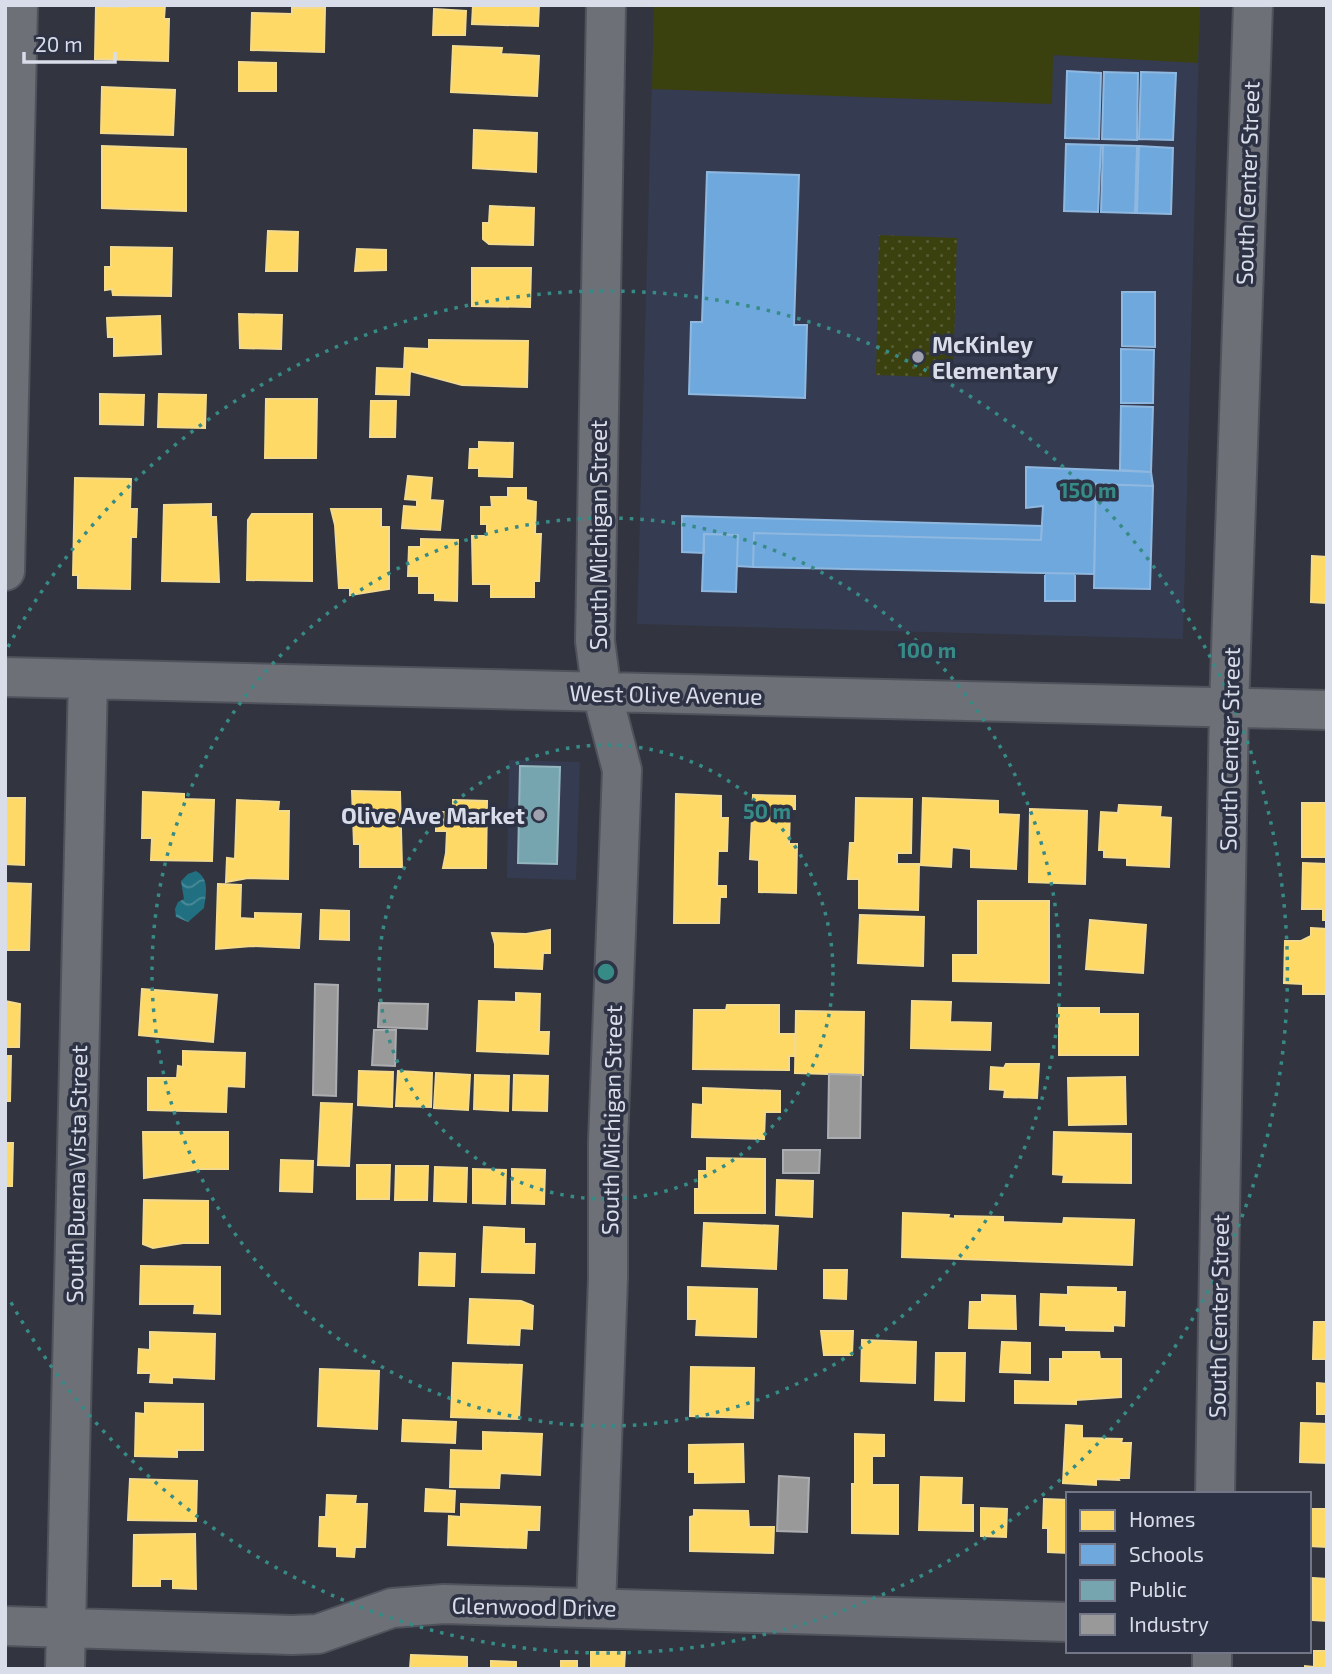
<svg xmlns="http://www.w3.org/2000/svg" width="1332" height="1674" viewBox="0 0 1332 1674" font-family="'Exo 2',sans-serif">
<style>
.built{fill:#353b51}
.grass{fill:url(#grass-dots)}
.pitch{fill:#3b400f}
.water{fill:url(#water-waves)}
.homes{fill:#ffd966;stroke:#f4da8d;stroke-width:2}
.schools{fill:#6fa8dc;stroke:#8fb8e0;stroke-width:2}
.public{fill:#76a5af;stroke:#94b6c0;stroke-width:2}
.industry{fill:#999;stroke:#acadb1;stroke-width:2}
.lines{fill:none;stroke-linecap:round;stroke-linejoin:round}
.minor-casing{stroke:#51535c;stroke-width:42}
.minor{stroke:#6d7077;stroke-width:38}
.ring{fill:none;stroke:#378b87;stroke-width:3.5;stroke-dasharray:3.5 7}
.poi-dot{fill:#9fa2ae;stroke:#2d3244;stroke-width:2.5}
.labels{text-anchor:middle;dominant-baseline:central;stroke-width:7;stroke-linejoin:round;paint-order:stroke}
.street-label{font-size:23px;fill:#d9dde9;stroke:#2d3244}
.poi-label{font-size:23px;font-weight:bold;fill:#d9dde9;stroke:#2d3244;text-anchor:start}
.centre{fill:#378b87;stroke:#2d3244;stroke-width:3.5}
.ring-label{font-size:21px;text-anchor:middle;font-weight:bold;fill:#378b87;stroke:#2d3244;stroke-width:7;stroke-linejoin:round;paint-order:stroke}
</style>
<defs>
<pattern id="grass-dots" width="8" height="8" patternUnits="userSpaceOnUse" patternTransform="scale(1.75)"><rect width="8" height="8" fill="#3b400f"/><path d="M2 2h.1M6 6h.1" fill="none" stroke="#575b32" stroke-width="1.8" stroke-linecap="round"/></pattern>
<pattern id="water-waves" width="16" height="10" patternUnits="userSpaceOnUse" patternTransform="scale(1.75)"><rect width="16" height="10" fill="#217081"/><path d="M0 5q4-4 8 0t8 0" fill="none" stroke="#4b8b99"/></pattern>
</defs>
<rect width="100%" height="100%" fill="#32353f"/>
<path class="built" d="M654,5H1200L1183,639L637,624Z
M509,760L580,762L576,880L507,878Z"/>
<path class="grass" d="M879,235L957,238L953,378L876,375Z"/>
<path class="pitch" d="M654,5H1200L1198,63L1053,55L1052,104L652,89Z"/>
<path class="water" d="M196,871C210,879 206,894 204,908L188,922L176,917L175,909L178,902L184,899L181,881L188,874Z"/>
<path class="homes" d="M126,5H165L164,19H169L168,61L95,59L96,6L126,7Z
M473,5H539L538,26L472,24Z
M292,8H325L324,52L251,50L252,13L292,14Z
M434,9L466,11L465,35H433Z
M453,46L502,48L501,54L539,56L537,96L451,92Z
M239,62L276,63V91H239Z
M102,87L175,90L173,135L101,133Z
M474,130L537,133L536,172L473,168Z
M102,146L186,149V211L102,208Z
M490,206L534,208L533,245L489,244L483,239V223H489Z
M268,231L298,232L297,271H266Z
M111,247L172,248L171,296L113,295L112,289L105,290V267H111Z
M357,249L386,250V270L355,271Z
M472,268H531L530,307L472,306Z
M239,314L282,315L281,349L240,348Z
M160,316L161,354L114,356V337H108L107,318Z
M429,340L528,341L527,387L462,385L410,371L409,395L376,394L377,368L404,369L405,348L429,349Z
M100,394L144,395L143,425L100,424Z
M159,394L206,395L205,428L158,427Z
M266,399H317L316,458H265Z
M371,401H396L395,437H370Z
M479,442L513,443L512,477L479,476V468H469L470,449H479Z
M408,476L432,478L430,500L443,501L440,530L402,528L404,506L417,507V500L405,499Z
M75,478L131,479L130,509H137L136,537H131L130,589L78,588V575H73Z
M508,488H526V500L536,502L535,534H541L539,581H534V597H491V584H473L472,536H487V524H481V507H492L491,497H508Z
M211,504V517H216L219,582L162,581L164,505Z
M331,509H381V527H389V589L350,595V588H339L335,525Z
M252,514H312V581L247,580L248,520Z
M421,539L458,540L457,601L435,600V593H419V576H408L409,547H421Z
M1312,556L1327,557V610L1326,603L1311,602Z
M352,791L400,792L402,867H360V844H354Z
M143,792L184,794V799L214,800L212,861L151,860L152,838H142Z
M676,794L721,796V818H728L727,851H718L717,886H726V897H720L719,923H674Z
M753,795L795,796V809H790L789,844H797L796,893L759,892V860L750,859Z
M5,798H25L24,865L5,864Z
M856,798L912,799L911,853H897V864H919L918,910L859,908V879H848L850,843H855Z
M923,798L998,801V814L1019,815L1016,869L971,867V849L952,847L951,867L921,865Z
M237,800L279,802L278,811H289L288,879L248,878L226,882L227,858L235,859Z
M453,800L487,801L486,868H443L446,853L447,831H436V812H453Z
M1302,803H1327V857H1302Z
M1119,805L1161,807L1160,817L1171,818L1169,867L1127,865V858L1104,857V850H1099L1101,812L1118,813Z
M1030,809L1087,811L1085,884L1029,882Z
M1303,863L1327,864V920H1323V909H1302Z
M5,883L31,884L29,950H5Z
M218,884L241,885L240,918L255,919V913L301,914L299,948L252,946L216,949Z
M978,901H1049V983L953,981V955H978Z
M321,910L349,911V940L320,939Z
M860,915L924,917L923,966L858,963Z
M1090,920L1146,925L1143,973L1086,969Z
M1311,928L1327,929V994H1303V984L1284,983L1285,941H1301L1311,936Z
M550,930V953H543L542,969L495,967V944L492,933L526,934Z
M142,989L217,995L213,1042L139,1035Z
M516,993L540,994L539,1032H549L548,1054L477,1051L479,1001L516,1002Z
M5,1001L20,1004L19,1047H5Z
M912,1001L951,1002L950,1022L991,1023L990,1050L911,1048Z
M727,1005H779V1034H795V1056H789V1070L693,1069L694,1010H726Z
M1059,1008H1099V1014H1138V1055H1059Z
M796,1011L864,1012L863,1075L795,1073Z
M183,1051L245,1053L244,1087L227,1086L226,1112L148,1110V1078H177L178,1066L183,1067Z
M5,1056H11L10,1101H5Z
M1006,1064H1039L1037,1098L1004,1097L1005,1090L990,1089L991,1067L1004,1068Z
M359,1071L393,1072L392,1107L358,1105Z
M398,1071L432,1073L431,1107L396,1106Z
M436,1073L470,1075L468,1110L434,1108Z
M475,1075L509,1076L508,1111L474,1109Z
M514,1075L548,1076L547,1111L513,1110Z
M1125,1077L1126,1124L1069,1125L1068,1078Z
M703,1088L780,1091V1112H765L764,1139L692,1137L693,1104L703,1105Z
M321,1103L352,1104L349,1166L318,1165Z
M143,1132H228V1169H200L144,1178Z
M1054,1132L1131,1134V1183L1063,1182L1064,1175L1053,1174Z
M5,1143H13L12,1186H5Z
M707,1158L765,1159V1213H695V1189H699V1171H707Z
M281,1160L313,1161L312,1192L280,1191Z
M357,1165H390L389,1199H357Z
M396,1166H428L427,1200H395Z
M435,1167L467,1168L466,1202L434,1201Z
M473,1169L506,1170L505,1204L473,1203Z
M512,1169L545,1170L544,1204L512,1203Z
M777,1180L813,1181L812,1217L776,1215Z
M144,1200L208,1201V1243H183L153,1248L143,1244Z
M903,1213L949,1215L948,1218L955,1219V1216L1003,1217V1222L1063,1224L1064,1218L1134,1220L1132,1265L902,1257Z
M704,1223L778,1226L776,1269L702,1266Z
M484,1227L524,1229V1244H535L534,1273L482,1272Z
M420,1253L455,1254L454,1286L419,1285Z
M141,1266L220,1267V1314L194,1313L195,1304H140Z
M824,1270H847L846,1299L824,1298Z
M688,1287L757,1289L756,1337L696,1335L697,1319H688Z
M1068,1287L1116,1288V1292H1125L1124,1326L1113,1325V1331L1066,1330V1326L1040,1325L1041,1294L1068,1295Z
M982,1295L1015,1296L1016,1329L969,1328L970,1302H982Z
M470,1299L521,1301L533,1306L532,1329L520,1328L519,1345L468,1343Z
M1314,1322H1327V1359H1313Z
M821,1331H853L852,1355H824Z
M150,1332L215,1334L214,1379L172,1377V1383L150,1382L151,1373H138L139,1349L150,1350Z
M862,1340L916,1342L915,1383L861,1381Z
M1002,1342L1030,1343V1373L1000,1372Z
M1063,1352H1099L1100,1359H1121V1397L1076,1400V1404L1015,1403V1381L1050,1382V1359H1063Z
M936,1353H965L964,1401L935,1400Z
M453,1363L522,1365L519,1419L451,1417Z
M691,1367L754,1368L753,1418L690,1416Z
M320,1369L379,1371L377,1429L318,1426Z
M1317,1383L1327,1384V1414H1317Z
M145,1403L203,1404V1450H177V1457L135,1456L136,1413L145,1414Z
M403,1420L456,1422L455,1443L402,1441Z
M1301,1423L1327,1424V1463L1300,1462Z
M1066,1425L1082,1426V1438L1122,1439L1121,1443H1131L1129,1478H1118L1119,1480L1096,1479V1485L1063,1483Z
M483,1432L542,1434L540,1475L500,1473L499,1488L450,1487L451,1450L483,1451Z
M855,1434L884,1435V1456H872V1485H898V1534L852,1533V1484H855Z
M743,1444L744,1482L695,1483V1472H689V1445Z
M921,1477L962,1478L961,1505H973V1531L919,1530Z
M130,1479L197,1481L196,1521L128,1520Z
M426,1489L455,1491L454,1512L425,1511Z
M327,1495L356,1496L355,1504H367L365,1547H355L354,1557L337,1556V1547L319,1546L320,1517H326Z
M1044,1499L1068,1500V1553L1048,1552V1528H1043Z
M461,1504L540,1507L539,1530H527L526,1548L448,1545L449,1516L461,1517Z
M981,1508L1007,1509L1006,1537L981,1536Z
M1309,1509H1327V1547L1309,1546Z
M694,1510L748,1511L749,1527H774L773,1553L690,1551V1517L694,1516Z
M195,1534L196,1589L173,1588V1579H160V1586H133L134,1535Z
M1313,1578L1327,1579V1621L1313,1620Z
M1314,1651H1327V1669H1305V1666L1314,1667Z
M591,1652H625L624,1669H591Z
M411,1655L467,1657V1669H410Z
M491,1661L516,1662V1669H491Z
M561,1661H577V1668L583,1669H561Z"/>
<path class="schools" d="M1067,71L1101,73L1099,139L1065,138Z
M1104,72L1138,73L1137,140L1102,139Z
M1141,72L1176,73L1173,140L1139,139Z
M1066,144L1101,145L1098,212L1064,211Z
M1103,145L1137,146L1135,213L1101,212Z
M1139,146L1173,148L1171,214L1137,213Z
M707,172L799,175L794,325H807L805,398L689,394L691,322H702Z
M1122,292H1155V347L1122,346Z
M1121,349L1154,350L1153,403H1121Z
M1121,406L1153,407L1151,472L1120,470Z
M1026,467L1151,472L1153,486L1096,484L1094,574L753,567L754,533L1041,540L1043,506L1026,508Z
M1096,484L1153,486L1150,589L1094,588Z
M682,516L1042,526L1041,540L754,533L753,567L737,566L738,535L704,534V553L682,552Z
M704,534L738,535L736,592L702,591Z
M1045,574H1075V601H1045Z"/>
<path class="public" d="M520,766L560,767L557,864L518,863Z"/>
<path class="industry" d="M315,984L338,985L336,1096L313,1095Z
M379,1003L428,1004L427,1029L378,1027Z
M374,1030H396L395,1066L372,1065Z
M829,1074L861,1075L860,1138H828Z
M783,1150H820L819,1173H783Z
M779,1476L809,1478L807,1532L777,1531Z"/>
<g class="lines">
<defs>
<path id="minor" d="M5,571L18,5
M5,677L1327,710
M1215,1494L1229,708L1253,5
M596,1607L608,1278V1142L622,770L602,693L595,641L606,5
M5,1626L292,1635L318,1634L392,1608L444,1604L1068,1622
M65,1669L88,679
M1212,1669V1651"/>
</defs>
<use href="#minor" class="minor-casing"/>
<use href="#minor" class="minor"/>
</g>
<g class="ring">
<circle cx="606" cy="972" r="227"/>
<circle cx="606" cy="972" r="454"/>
<path d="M8 647A681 681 0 1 1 8 1297"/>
</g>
<g class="poi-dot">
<circle cx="918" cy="357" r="7"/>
<circle cx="539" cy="815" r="7"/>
</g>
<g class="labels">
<g class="street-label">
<text transform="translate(1247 183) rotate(-88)">South Center Street</text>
<text transform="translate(598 535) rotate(-90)">South Michigan Street</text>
<text transform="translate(666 694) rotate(1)">West Olive Avenue</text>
<text transform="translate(1229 749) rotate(-89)">South Center Street</text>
<text transform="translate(611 1120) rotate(-89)">South Michigan Street</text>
<text transform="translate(76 1174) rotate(-89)">South Buena Vista Street</text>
<text transform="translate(1218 1316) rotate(-89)">South Center Street</text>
<text transform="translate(534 1606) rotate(1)">Glenwood Drive</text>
</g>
<g class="poi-label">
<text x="932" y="344">McKinley<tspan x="932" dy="26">Elementary</tspan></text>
<text x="525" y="815" text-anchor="end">Olive Ave Market</text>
</g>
</g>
<circle cx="606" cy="972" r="10" class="centre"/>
<g class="ring-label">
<text x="1088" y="498">150 m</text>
<text x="927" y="658">100 m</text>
<text x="767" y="819">50 m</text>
</g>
<rect width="1332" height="1674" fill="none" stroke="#d9dde9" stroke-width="14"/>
<rect x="1066" y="1492" width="245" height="161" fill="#2d3244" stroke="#727686" stroke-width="2"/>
<rect x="1080" y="1510" width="35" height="21" fill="#ffd966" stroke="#727686" stroke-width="2"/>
<text x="1129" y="1527" font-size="21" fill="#d9dde9">Homes</text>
<rect x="1080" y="1544" width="35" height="21" fill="#6fa8dc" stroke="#727686" stroke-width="2"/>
<text x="1129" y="1562" font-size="21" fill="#d9dde9">Schools</text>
<rect x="1080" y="1580" width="35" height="21" fill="#76a5af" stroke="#727686" stroke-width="2"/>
<text x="1129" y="1597" font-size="21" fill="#d9dde9">Public</text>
<rect x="1080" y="1614" width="35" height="21" fill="#999999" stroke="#727686" stroke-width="2"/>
<text x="1129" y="1632" font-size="21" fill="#d9dde9">Industry</text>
<path d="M24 52v10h91v-10" fill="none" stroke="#d9dde9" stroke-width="3.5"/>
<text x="35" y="52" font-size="21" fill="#d9dde9" stroke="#2d3244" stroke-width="5" paint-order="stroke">20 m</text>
</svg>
